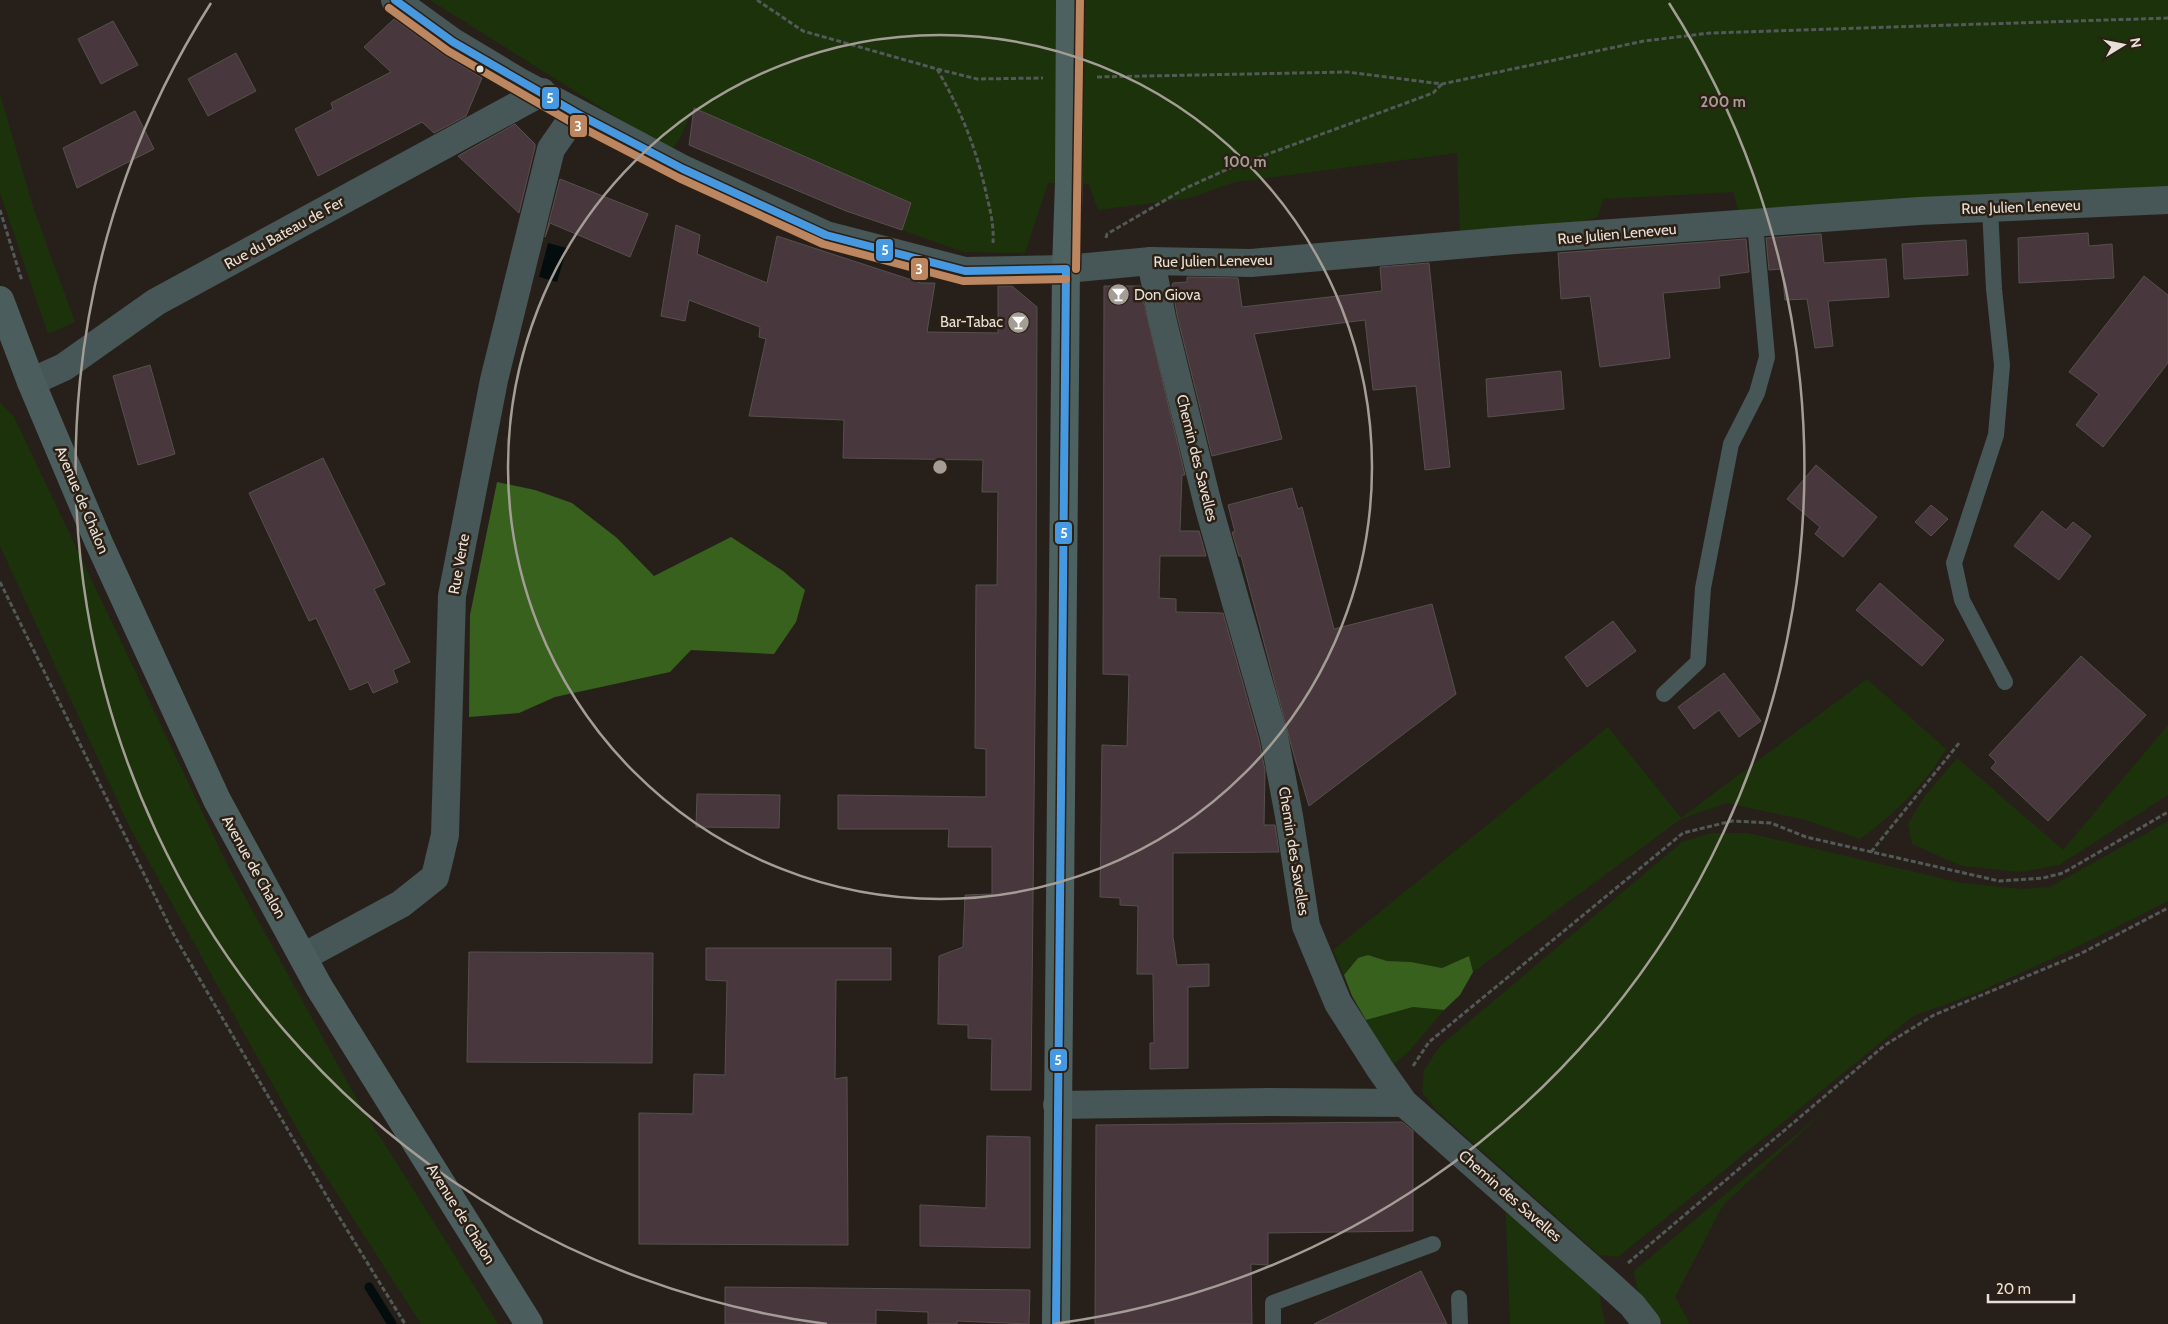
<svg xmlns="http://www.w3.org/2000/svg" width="2168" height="1324" viewBox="0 0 2168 1324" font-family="Cabin,sans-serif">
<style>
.green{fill:#1b320b}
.forest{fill:#37611c}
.water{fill:#040d0e}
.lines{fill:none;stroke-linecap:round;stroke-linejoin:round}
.stream{stroke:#040d0e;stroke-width:9}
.building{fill:#48373c;stroke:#56504f}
.path{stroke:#525957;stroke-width:3;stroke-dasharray:5 2.5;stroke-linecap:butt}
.service{stroke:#475656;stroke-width:16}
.minor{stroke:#475656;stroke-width:28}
.tertiary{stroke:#475656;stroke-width:28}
.secondary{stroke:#4e6161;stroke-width:28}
.primary{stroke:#4c5d5d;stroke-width:28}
.secondary-bridge{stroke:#4e6161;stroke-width:28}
.bus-1-casing{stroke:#2c2015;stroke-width:11}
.bus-2-casing{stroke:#2c2015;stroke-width:11}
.bus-1{stroke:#4699e1;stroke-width:8}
.bus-2{stroke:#bb8660;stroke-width:8}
.ring{fill:none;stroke:#a49d96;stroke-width:2.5}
.bus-dot{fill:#e8e0d8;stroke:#2c2015;stroke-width:2}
.labels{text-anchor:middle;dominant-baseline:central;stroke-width:5;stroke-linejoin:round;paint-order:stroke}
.street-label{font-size:15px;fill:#e8e0d8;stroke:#2c2015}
.poi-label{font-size:15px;fill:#e8e0d8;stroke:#2c2015;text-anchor:start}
.centre{fill:#a49d96;stroke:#2c2015;stroke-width:2.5}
.ring-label{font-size:15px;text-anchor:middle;font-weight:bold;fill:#a49d96;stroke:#2c2015;stroke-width:5;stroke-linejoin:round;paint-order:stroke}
.line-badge{stroke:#2c2015;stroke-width:2}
.badge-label{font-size:14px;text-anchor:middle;font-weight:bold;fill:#fff}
</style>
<rect width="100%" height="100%" fill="#27201a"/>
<path class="green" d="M430,0H2168V195L1740,217L1733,192L1603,199L1598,217L1574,223L1460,233L1457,153L1235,182L1190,198L1098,210L1089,184L1048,183L1025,253L964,252L902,230L911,203L693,108L679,140L670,151Z
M0,94L34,210L75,322L48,334L0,193Z
M0,402L14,417L228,866L360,1105L498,1324H421L309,1150L130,828L0,546Z
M1867,679L1946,749C1930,779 1889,819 1860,839L1806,820L1726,803L1681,819L1473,972L1469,956L1442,968L1411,962L1387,961L1368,955L1358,958L1344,975L1333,950L1608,727L1681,818Z
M2168,725V795L2059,865L2021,872L1962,866L1912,844L1908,824L1924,797L1957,758L2063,850Z
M2168,821V901L2079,946L1977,993L1913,1016L1618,1257L1599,1255L1435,1109L1422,1092L1424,1070L1440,1046L1682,842L1711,833H1748L1961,883L2022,889L2050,887Z
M1413,1007L1444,1010L1410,1050L1391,1067L1366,1020Z
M1828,1108L1723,1205L1675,1297L1690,1324H1664C1647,1300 1638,1304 1634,1271Z
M1505,1200L1597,1283L1605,1324H1510Z"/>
<path class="forest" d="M497,482L535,490L572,503L617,538L654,576L731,537L783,571L805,590L796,622L774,654L691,650L670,672L555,697L519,713L469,717L470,615Z
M1368,955L1387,961L1411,962L1442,968L1469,956L1473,972L1460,995L1444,1010L1413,1007L1366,1020L1352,996L1344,975L1358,958Z"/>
<path class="water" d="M548,243L567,248L557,282L539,277Z"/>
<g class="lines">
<path class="stream" d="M369,1287L392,1324"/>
</g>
<path class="building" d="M394,19L444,55L482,78L466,116L434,133L422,122L318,176L295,129L333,109L331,103L391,72L364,47Z
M113,21L138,65L101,84L78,39Z
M236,53L256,91L208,116L188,79Z
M694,108L911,203L902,230L846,211L689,145Z
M135,111L154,149L77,188L63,148Z
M515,124L535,144V147L519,213L458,156Z
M560,179L648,214L630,257L550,223L545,237Z
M676,225L700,235L697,254L767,283L777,236L921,283H935L927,332L998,333V286H1012L1037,307L1036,615L1031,1090H991L992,1039L968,1038V1025L938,1024L939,956L963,947L965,895L992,894V847H948L949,829H838V795L986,797V749L975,748L976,585H997L998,492H982L983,460L843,458L844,420L749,416L766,339L759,337L760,327L689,300L685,321L661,316Z
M2088,233L2089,246L2112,244L2114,278L2019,283L2018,238Z
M1821,234L1824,263L1886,259L1889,297L1828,301L1833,346L1815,348L1807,299L1785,300L1782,269L1769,270L1766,238Z
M1746,239L1749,272L1719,276L1720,288L1663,293L1670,358L1600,367L1590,296L1561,299L1558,253Z
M1966,240L1968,275L1904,279L1902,244Z
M1429,263L1450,467L1425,470L1416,386L1373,390L1365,320L1254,334L1282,439L1212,456L1177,315L1172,285L1173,283L1187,282V277L1238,278L1242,307L1382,291L1380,267Z
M2144,276L2168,295V363L2103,447L2076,425L2099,394L2069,372Z
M1104,286H1140L1185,475H1182L1180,531H1199L1206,556H1160L1159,598L1176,599V612L1223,613L1259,740L1265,770L1264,825H1275L1279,852L1173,853V937L1177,965L1209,964V986L1188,987V1068L1150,1069V1043H1154L1153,974H1137L1138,906L1120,905V898L1100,897L1102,745L1127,746L1129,675L1103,674Z
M150,365L175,454L138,465L113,376Z
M1561,371L1564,409L1488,417L1486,379Z
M323,458L385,584L374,589L410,662L393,670L398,682L373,693L368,682L350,690L316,618L309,621L249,493Z
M1816,465L1877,517L1843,557L1815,534L1820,527L1787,499Z
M1292,488L1298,509L1302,507L1334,629L1432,604L1456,694L1309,806L1293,752L1241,556H1239L1232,532H1235L1228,505Z
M1931,505L1948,519L1931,536L1915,522Z
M2042,511L2066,530L2073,522L2091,536L2059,580L2014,546Z
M1880,583L1944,640L1922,666L1856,610Z
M1613,621L1636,651L1587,687L1565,657Z
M2081,656L2146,715L2048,821L1991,768L1996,762L1989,755Z
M1724,673L1761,721L1739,737L1719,710L1694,729L1678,707Z
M697,794L780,795L779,828L696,827Z
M706,948H891V980H836L835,1079L847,1077L848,1245L639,1244V1113L693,1114L694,1074L725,1075L727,981L706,980Z
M469,952L653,953L652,1063L467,1062Z
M1402,1122L1413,1131V1231L1268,1233V1265L1251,1264L1252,1324H1095L1096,1125Z
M987,1136L1030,1137V1248L920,1246V1205L986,1208Z
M1421,1271L1447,1324H1314Z
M725,1287L1030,1290L1029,1324L957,1321V1324H928V1312L876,1310V1324H725Z"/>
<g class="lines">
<path class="path" d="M757,0L803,31L937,69L977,79L1043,78
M937,69C961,110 977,150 987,197C991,213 994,227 993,243
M1097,77L1347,72L1442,84L1644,41L1710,33L2168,18
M0,210L22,281
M1106,238L1107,234L1186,188L1230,168L1433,93L1442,84
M0,582L175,937L333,1207L405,1324
M1871,852L1960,742
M1413,1066L1429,1042L1683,833L1732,821L1771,823L1806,837L1999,881L2043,878L2063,873L2168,812
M1628,1263L1885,1045L1934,1015L2080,954L2168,908"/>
<path class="service" d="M1990,208L1994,289L2002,365L1996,435L1954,563L1962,600L2005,682
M1664,694L1698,662L1703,588L1731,444L1757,393L1767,357L1755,223
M1459,1298L1460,1324
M1273,1324V1303L1433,1244"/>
<path class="minor" d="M1151,261L1162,318L1208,505L1274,736L1289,816L1306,926L1338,1003L1380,1069L1404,1103L1609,1284L1632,1305L1647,1324
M31,382L64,367L156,302L542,92
M303,957L401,904L435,877L445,835L452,596L494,380L551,149L576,113
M1057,1105L1268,1102L1404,1103"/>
<path class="tertiary" d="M395,0L453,42L518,81L683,169L826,235L965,271L1066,269L1151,261L1251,263L1515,240L1919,211L2168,200"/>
<path class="secondary" d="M1056,1324L1066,269L1069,183"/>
<path class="primary" d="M0,300L31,382L99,543L217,800L319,987L529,1324"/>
<path class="secondary-bridge" d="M1069,183L1070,0"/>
<defs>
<path id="bus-1" d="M395,0L453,42L576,113L683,169L826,235L965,271L1066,269
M1056,1324L1066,269"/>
<path id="bus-2" d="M389,8L448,51L571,122L679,178L823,244L963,281L1066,279
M1076,269L1080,0"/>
</defs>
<use href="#bus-1" class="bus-1-casing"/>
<use href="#bus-2" class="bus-2-casing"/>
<use href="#bus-1" class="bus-1"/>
<use href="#bus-2" class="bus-2"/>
</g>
<g class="ring">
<circle cx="940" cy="467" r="432"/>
<path d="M827 1324A864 864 0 0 1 211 3M1669 3A864 864 0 0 1 1053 1324"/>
</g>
<defs>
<symbol id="bar-disc" viewBox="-11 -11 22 22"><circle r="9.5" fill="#a49d96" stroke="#2c2015"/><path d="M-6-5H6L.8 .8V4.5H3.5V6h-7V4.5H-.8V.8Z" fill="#fff"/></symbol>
</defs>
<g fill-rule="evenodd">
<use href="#bar-disc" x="1106" y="282" width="25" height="25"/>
<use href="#bar-disc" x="1006" y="310" width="25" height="25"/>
</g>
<circle class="bus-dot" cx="480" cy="69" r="4.5"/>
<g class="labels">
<g class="street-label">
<text transform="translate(2021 207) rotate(-2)">Rue Julien Leneveu</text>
<text transform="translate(284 233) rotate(-29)">Rue du Bateau de Fer</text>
<text transform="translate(1617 234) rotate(-5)">Rue Julien Leneveu</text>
<text transform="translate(1213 261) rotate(-1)">Rue Julien Leneveu</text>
<text transform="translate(1197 458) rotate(76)">Chemin des Savelles</text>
<text transform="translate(82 500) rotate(67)">Avenue de Chalon</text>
<text transform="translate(459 564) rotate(-80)">Rue Verte</text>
<text transform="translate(1294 851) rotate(81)">Chemin des Savelles</text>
<text transform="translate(254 867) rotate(61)">Avenue de Chalon</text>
<text transform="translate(1510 1196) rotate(41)">Chemin des Savelles</text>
<text transform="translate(461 1214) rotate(58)">Avenue de Chalon</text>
</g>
<g class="poi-label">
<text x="1134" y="295">Don Giova</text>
<text x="1003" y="322" text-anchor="end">Bar-Tabac</text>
</g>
</g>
<circle cx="940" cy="467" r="8" class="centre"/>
<g class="ring-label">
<text x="1723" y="107">200 m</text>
<text x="1245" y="167">100 m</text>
</g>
<g class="line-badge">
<rect x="541" y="86" width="19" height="24" rx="5" fill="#4699e1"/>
<rect x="569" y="114" width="19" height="24" rx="5" fill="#bb8660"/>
<rect x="875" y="238" width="19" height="24" rx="5" fill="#4699e1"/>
<rect x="910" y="257" width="19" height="24" rx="5" fill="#bb8660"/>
<rect x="1054" y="521" width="19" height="24" rx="5" fill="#4699e1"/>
<rect x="1049" y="1048" width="19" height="24" rx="5" fill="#4699e1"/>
</g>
<g class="badge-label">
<text x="550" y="103">5</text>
<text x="578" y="131">3</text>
<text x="885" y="255">5</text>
<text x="919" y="274">3</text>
<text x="1064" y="538">5</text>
<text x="1058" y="1065">5</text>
</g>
<g transform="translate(2123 45) rotate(80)" stroke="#2c2015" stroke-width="4" paint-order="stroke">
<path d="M0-4L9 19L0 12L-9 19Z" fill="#e8e0d8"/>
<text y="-8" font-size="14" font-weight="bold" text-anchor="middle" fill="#e8e0d8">N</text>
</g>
<path d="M1988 1294v8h86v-8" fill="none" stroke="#e8e0d8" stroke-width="2.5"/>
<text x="1996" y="1294" font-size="15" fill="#e8e0d8" stroke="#2c2015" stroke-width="4" paint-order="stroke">20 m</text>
</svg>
